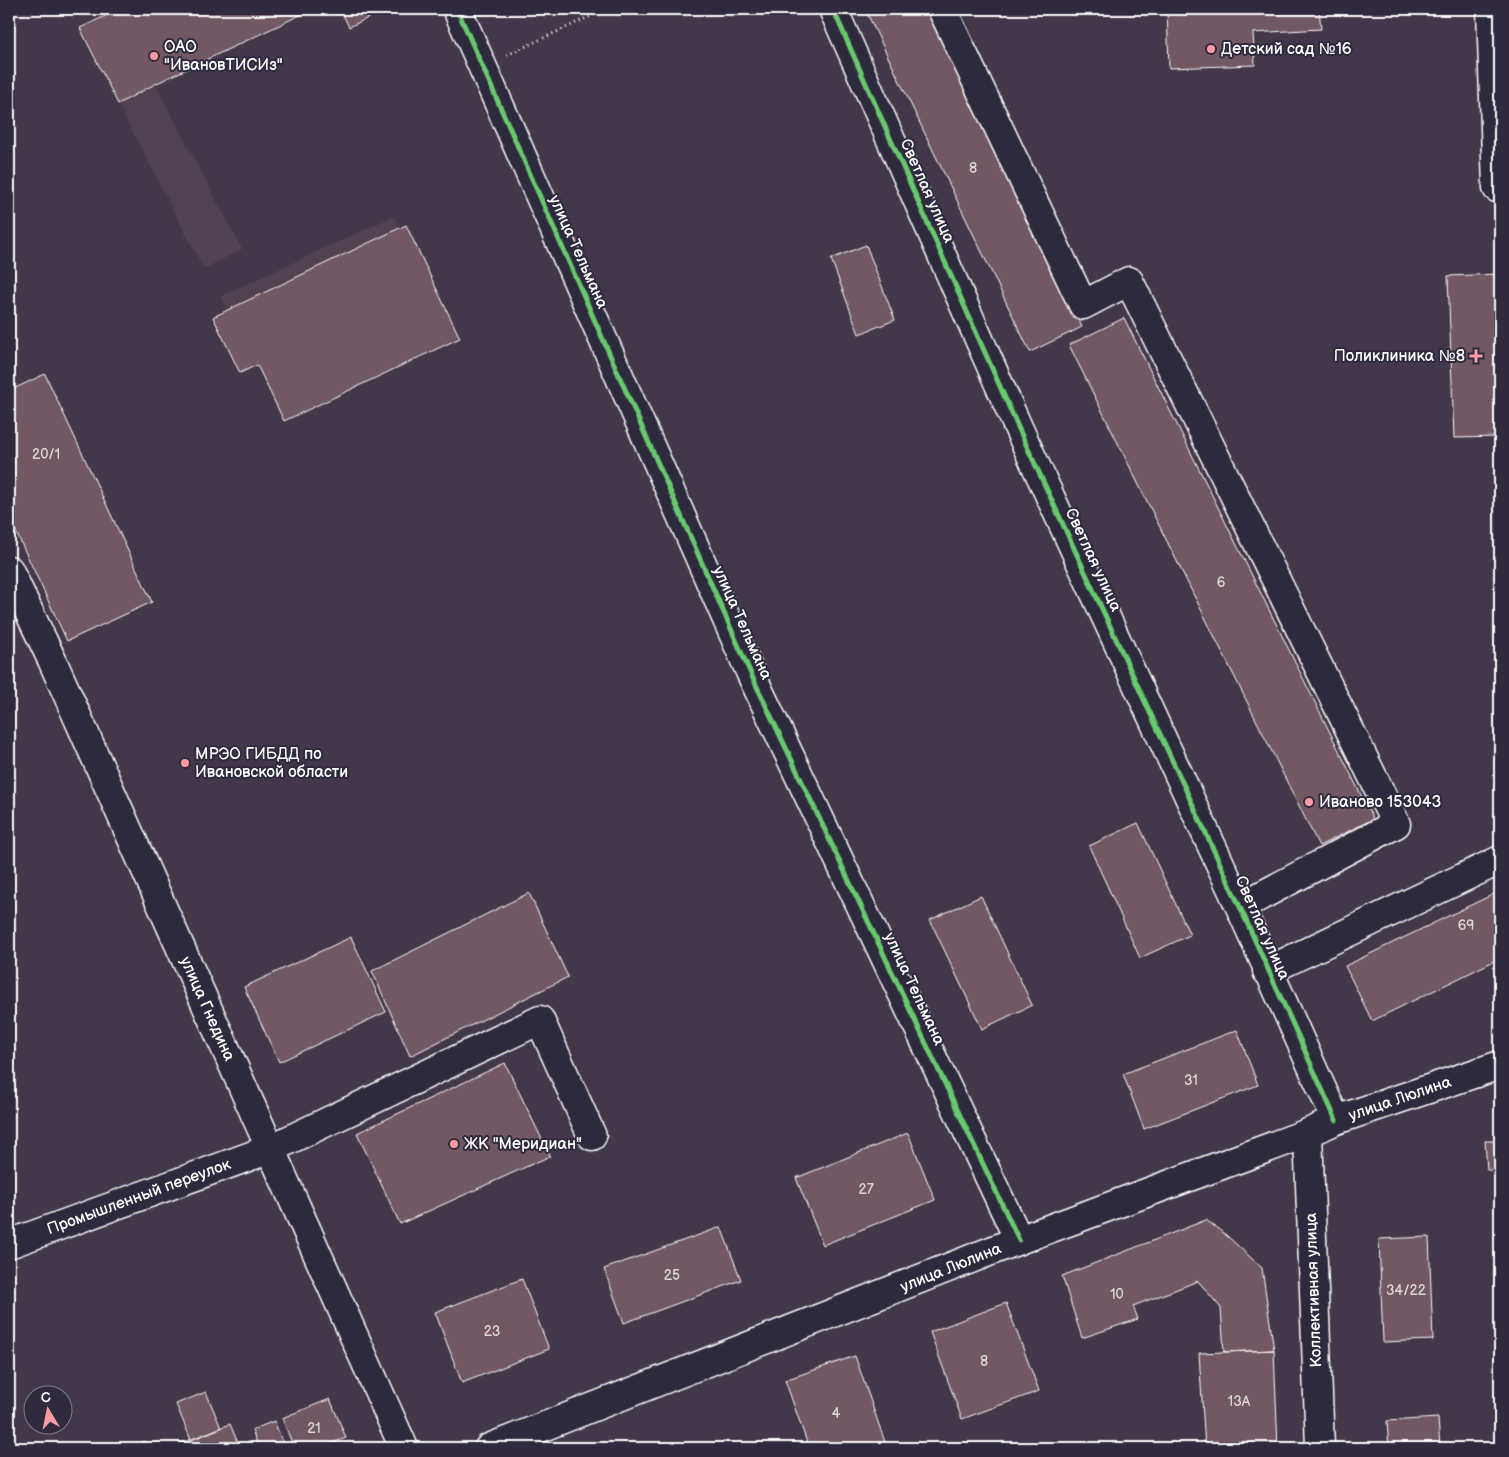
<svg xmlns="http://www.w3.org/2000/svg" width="1509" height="1457" viewBox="0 0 1509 1457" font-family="'Balsamiq Sans',sans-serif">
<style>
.built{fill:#514251}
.building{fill:#715964;stroke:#fff}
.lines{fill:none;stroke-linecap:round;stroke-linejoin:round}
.minor-casing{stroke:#fff;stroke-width:31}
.major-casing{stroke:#fff;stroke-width:31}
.path{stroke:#fff;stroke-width:3;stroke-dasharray:1 4;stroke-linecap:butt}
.minor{stroke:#2f2a3d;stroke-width:28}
.major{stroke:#2f2a3d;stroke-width:28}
.cycleway-casing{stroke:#2f2a3d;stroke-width:8}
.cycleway{stroke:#67ca6e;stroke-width:5}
.poi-dot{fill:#ff9aa2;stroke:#2f2a3d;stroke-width:2}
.labels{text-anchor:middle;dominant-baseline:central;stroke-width:4;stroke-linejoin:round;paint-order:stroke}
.number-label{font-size:14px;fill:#dcd6d8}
.poi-label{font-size:16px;fill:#fff;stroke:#2f2a3d;text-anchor:start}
.street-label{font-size:16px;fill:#fff;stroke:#2f2a3d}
</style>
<rect width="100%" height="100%" fill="#433849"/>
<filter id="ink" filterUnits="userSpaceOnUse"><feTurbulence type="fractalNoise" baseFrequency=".02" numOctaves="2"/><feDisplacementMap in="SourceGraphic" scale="10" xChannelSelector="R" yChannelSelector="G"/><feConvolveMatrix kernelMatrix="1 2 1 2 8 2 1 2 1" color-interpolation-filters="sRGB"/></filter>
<g filter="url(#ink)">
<path class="built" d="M155,84L242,249L204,269L118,104Z
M394,216L417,266L244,345L221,296Z"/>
<path class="building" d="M120,9H313L155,84L118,104L80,28Z
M340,9H387L349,27Z
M865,9H928L1082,327L1030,352Z
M1167,9H1319L1321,29L1253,33L1255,65L1169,68Z
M406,225L460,338L284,421L257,365L240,373L213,317Z
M866,245L895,320L859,334L831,259Z
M1500,274V437L1454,438L1448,276Z
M1124,318L1373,819L1319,846L1069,345Z
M45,374L152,602L67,641L9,517V391Z
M1138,823L1190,935L1140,958L1089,846Z
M1500,891V958L1372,1021L1345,966Z
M529,893L568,977L410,1056L372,971Z
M981,896L1032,1005L982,1029L930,920Z
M351,937L386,1012L279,1062L244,987Z
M1237,1030L1258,1085L1144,1129L1123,1074Z
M505,1063L550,1156L400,1224L357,1133Z
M908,1133L935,1200L823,1245L796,1178Z
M1485,1141H1500V1170H1487Z
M1206,1220L1226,1235L1262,1268L1274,1350L1224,1352L1221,1308L1198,1281L1133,1306L1138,1319L1082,1338L1062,1276Z
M721,1227L741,1280L624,1323L604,1269Z
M1429,1237L1433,1340L1383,1342L1379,1239Z
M522,1279L549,1349L462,1383L435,1312Z
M1006,1303L1039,1391L962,1419L930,1332Z
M1274,1350L1278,1448H1205L1199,1353Z
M855,1356L886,1445L876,1448H809L785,1380Z
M206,1392L221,1428L191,1440L176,1404Z
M330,1399L346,1438L319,1448H294L282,1418Z
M1438,1418L1440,1448H1389L1387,1421Z
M274,1421L285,1448H259L252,1430Z
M230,1424L240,1448H175L174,1446Z
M144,1441L147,1448H126Z"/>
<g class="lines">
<defs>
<path id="minor" d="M457,9L751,674L1019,1240
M833,9L1017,425L1240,907L1336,1120
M942,9L1083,305L1129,281L1396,824L1240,907
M1491,9L1497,188
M9,570L52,660L404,1448
M1267,971L1500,860
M1308,1133L1320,1448
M9,1244L270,1149L540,1020L592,1136"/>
<path id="major" d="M489,1448L1019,1240L1308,1133L1336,1120L1500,1065"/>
</defs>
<use href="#minor" class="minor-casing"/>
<use href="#major" class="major-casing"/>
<path class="path" d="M507,55L606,9"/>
<use href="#minor" class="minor"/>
<use href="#major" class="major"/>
<defs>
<path id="cycleway" d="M457,9L751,674L1019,1240
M833,9L1017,425L1240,907L1336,1120"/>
</defs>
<use href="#cycleway" class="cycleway-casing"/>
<use href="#cycleway" class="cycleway"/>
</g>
</g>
<g class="poi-dot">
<circle cx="1211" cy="49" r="5"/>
<circle cx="154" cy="56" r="5"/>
<path d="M1473.5 348.5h5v5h5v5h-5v5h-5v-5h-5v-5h5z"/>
<circle cx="185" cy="763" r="5"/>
<circle cx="1309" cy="802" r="5"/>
<circle cx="454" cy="1144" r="5"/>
</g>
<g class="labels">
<g class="number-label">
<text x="973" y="168">8</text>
<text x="46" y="454">20/1</text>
<text x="1221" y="582">6</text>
<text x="1466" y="925">69</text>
<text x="1191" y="1080">31</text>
<text x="866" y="1189">27</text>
<text x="672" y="1275">25</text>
<text x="1406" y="1290">34/22</text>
<text x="1117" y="1294">10</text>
<text x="492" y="1331">23</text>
<text x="984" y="1361">8</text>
<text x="1239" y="1401">13А</text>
<text x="836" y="1413">4</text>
<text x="314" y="1428">21</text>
</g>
<g class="poi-label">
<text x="164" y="47">ОАО<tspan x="164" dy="18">"ИвановТИСИз"</tspan></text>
<text x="1221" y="49">Детский сад №16</text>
<text x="1465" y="356" text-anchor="end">Поликлиника №8</text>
<text x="195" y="754">МРЭО ГИБДД по<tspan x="195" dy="18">Ивановской области</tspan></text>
<text x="1319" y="802">Иваново 153043</text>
<text x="464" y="1144">ЖК "Меридиан"</text>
</g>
<g class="street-label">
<text transform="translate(927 191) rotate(66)">Светлая улица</text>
<text transform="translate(578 252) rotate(66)">улица Тельмана</text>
<text transform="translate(1093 560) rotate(65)">Светлая улица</text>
<text transform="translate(742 623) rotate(66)">улица Тельмана</text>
<text transform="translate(1262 928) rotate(66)">Светлая улица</text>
<text transform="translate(914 989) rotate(65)">улица Тельмана</text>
<text transform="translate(207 1009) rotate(66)">улица Гнедина</text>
<text transform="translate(1400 1099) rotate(-19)">улица Люлина</text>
<text transform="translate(139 1197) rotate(-20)">Промышленный переулок</text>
<text transform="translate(951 1268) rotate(-22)">улица Люлина</text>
<text transform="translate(1314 1290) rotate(-92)">Коллективная улица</text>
</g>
</g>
<rect width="1509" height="1457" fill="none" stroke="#2f2a3d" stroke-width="30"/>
<rect x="15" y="15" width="1479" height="1427" fill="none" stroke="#fff" stroke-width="2" filter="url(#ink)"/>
<g transform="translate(48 1410) rotate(350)"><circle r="24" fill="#2f2a3d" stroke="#827f8b"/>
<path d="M0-4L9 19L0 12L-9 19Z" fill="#ff9aa2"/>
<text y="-8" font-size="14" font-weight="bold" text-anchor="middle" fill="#ffffff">С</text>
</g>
</svg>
